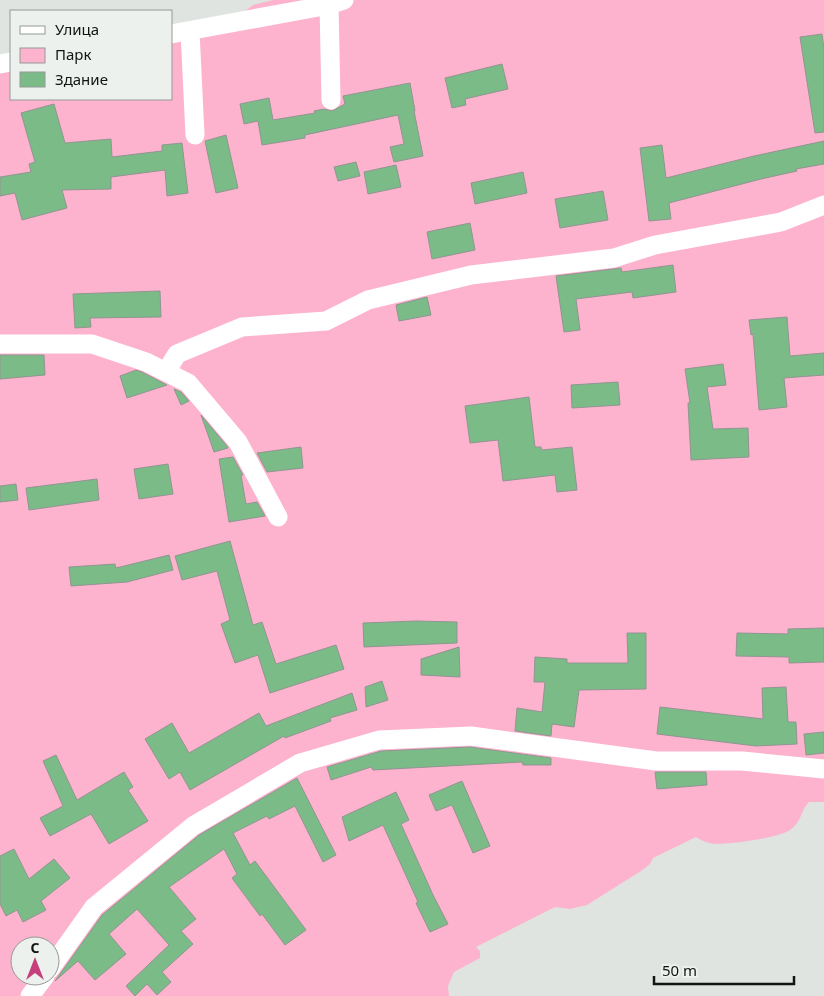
<svg xmlns="http://www.w3.org/2000/svg" width="824" height="996" viewBox="0 0 824 996" font-family="'Noto Sans',sans-serif">
<style>
.green{fill:#fdb3ce;fill-rule:evenodd}
.building{fill:#7bbb87;stroke:#919591}
.lines{fill:none;stroke-linecap:round;stroke-linejoin:round}
.minor{stroke:#fff;stroke-width:19}
</style>
<rect width="100%" height="100%" fill="#dfe4e0"/>
<path class="green" d="M273,0H824V802H809C801,810 801,823 790,830C778,838 733,844 717,844C709,844 702,841 696,837L653,858L650,864L641,871L587,905L570,909L555,907L476,947L480,951V958L454,972L448,986L449,996H0V64L11,61V99H171V30L244,12L253,5ZM20,946H50V976H20Z"/>
<path class="building" d="M822,34L824,48V132L815,133L800,37Z
M502,64L508,89L465,99L466,105L452,108L445,78Z
M410,83L415,111H414L423,156L394,162L390,147L404,144L398,115L305,135V138L262,145L258,121L244,124L240,104L269,98L273,120L315,113L314,111L324,109L332,111L345,104L343,96Z
M54,104L65,143L111,139L112,157L162,151V145L182,143L188,193L167,196L165,170L111,177V189L62,190L67,208L22,220L15,193L0,196V177L31,172L29,164L35,162L21,113Z
M226,135L238,188L216,193L205,141Z
M824,141V164L796,169L797,171L761,179L669,203L671,219L649,221L640,148L662,145L666,178L754,156Z
M356,162L360,176L338,181L334,167Z
M396,165L401,187L368,194L364,172Z
M523,172L527,193L475,204L471,183Z
M603,191L608,220L560,228L555,199Z
M470,223L475,250L432,259L427,232Z
M673,265L676,292L633,298L632,292L576,299L580,330L564,332L556,276L621,268L622,272Z
M160,291L161,317L90,318L91,327L75,328L73,294Z
M427,297L431,315L399,321L396,305Z
M787,317L790,356L824,353V375L784,378L787,407L759,410L753,334L751,335L749,320Z
M0,355H44L45,375L0,379Z
M723,364L726,385L707,387L713,429L748,428L749,457L691,460L688,403H690L685,369Z
M136,370L142,372L167,385L127,398L120,376Z
M618,382L620,405L572,408L571,385Z
M174,389L181,392L189,401L181,405Z
M529,397L535,447H541L542,450L572,447L577,490L557,492L555,475L503,481L498,440L470,443L465,406Z
M201,415L227,446L228,448L214,452Z
M301,447L303,468L267,472L257,453Z
M233,457L243,475H241L246,504L257,502L265,516L229,522L219,459Z
M168,464L173,494L139,499L134,469Z
M97,479L99,500L29,510L26,488Z
M16,484L18,500L0,502V486Z
M230,541L253,625L262,622L276,664L336,645L344,669L270,693L258,655L235,663L221,624L230,620L217,571L182,580L175,556Z
M169,555L173,570L127,582L71,586L69,567L115,564L116,568Z
M416,621L457,622V643L364,647L363,623Z
M824,628V662L789,663V657L736,656L737,633L788,634V629Z
M627,633H646V689L579,690L574,727L552,724L551,736L515,731L517,708L542,712L545,682H534L535,657L567,659V663H628Z
M459,647L460,677L421,675V659Z
M382,681L388,700L366,707L365,687Z
M786,687L788,722H796L797,744L756,746L657,734L660,707L763,719L762,688Z
M352,693L357,710L330,718L331,721L285,738L284,736L190,790L180,772L169,779L145,739L172,723L189,753L259,713L266,726Z
M824,732V753L806,755L804,734Z
M470,747L551,758V765H523L522,762L373,770L371,767L331,780L327,767L381,751Z
M56,755L77,800L124,772L133,787L128,790L148,821L109,844L91,814L50,836L40,818L63,806L43,761Z
M655,772H706L707,785L657,789Z
M297,778L336,855L323,862L295,806L269,819L267,816L233,833L250,865L255,861L306,930L285,945L262,914L260,916L232,878L237,874L224,849L169,887L196,919L181,931L193,944L162,972L171,982L157,995L147,984L135,996L126,986L169,945L137,909L109,934L126,954L95,980L78,961L55,981L102,915L199,835Z
M462,781L490,846L473,853L452,805L436,811L429,795Z
M396,792L409,820L401,824L433,895L448,924L430,932L416,903L418,902L383,825L349,841L342,817Z
M14,849L29,879L54,859L70,878L41,901L46,910L23,922L17,910L6,916L0,904V856Z"/>
<g class="lines">
<path class="minor" d="M329,5L331,100
M190,31L195,135
M171,34L329,5L344,0
M0,64L11,62
M0,344H92L146,362L188,383L238,442L278,517
M166,372L177,354L242,327L326,321L368,300L471,275L614,258L655,245L781,222L824,205
M50,969L94,907L193,826L300,763L379,740L471,736L656,761H742L824,769
M30,996L45,976"/>
</g>
<rect x="10" y="10" width="162" height="90" fill="#ecf1ed" stroke="#959995"/>
<rect x="20" y="26" width="25" height="8" fill="#ffffff" stroke="#959995"/>
<text x="55" y="35" font-size="15" fill="#121412">Улица</text>
<rect x="20" y="48" width="25" height="15" fill="#fdb3ce" stroke="#959995"/>
<text x="55" y="60" font-size="15" fill="#121412">Парк</text>
<rect x="20" y="72" width="25" height="15" fill="#7bbb87" stroke="#959995"/>
<text x="55" y="85" font-size="15" fill="#121412">Здание</text>
<g transform="translate(35 961)"><circle r="24" fill="#ecf1ed" stroke="#959995"/>
<path d="M0-4L9 19L0 12L-9 19Z" fill="#c63f7d"/>
<text y="-8" font-size="14" font-weight="bold" text-anchor="middle" fill="#121412">С</text>
</g>
<path d="M654 976v8h140v-8" fill="none" stroke="#121412" stroke-width="2.5"/>
<text x="662" y="976" font-size="15" fill="#121412" stroke="#ecf1ed" stroke-width="4" paint-order="stroke">50 m</text>
</svg>
